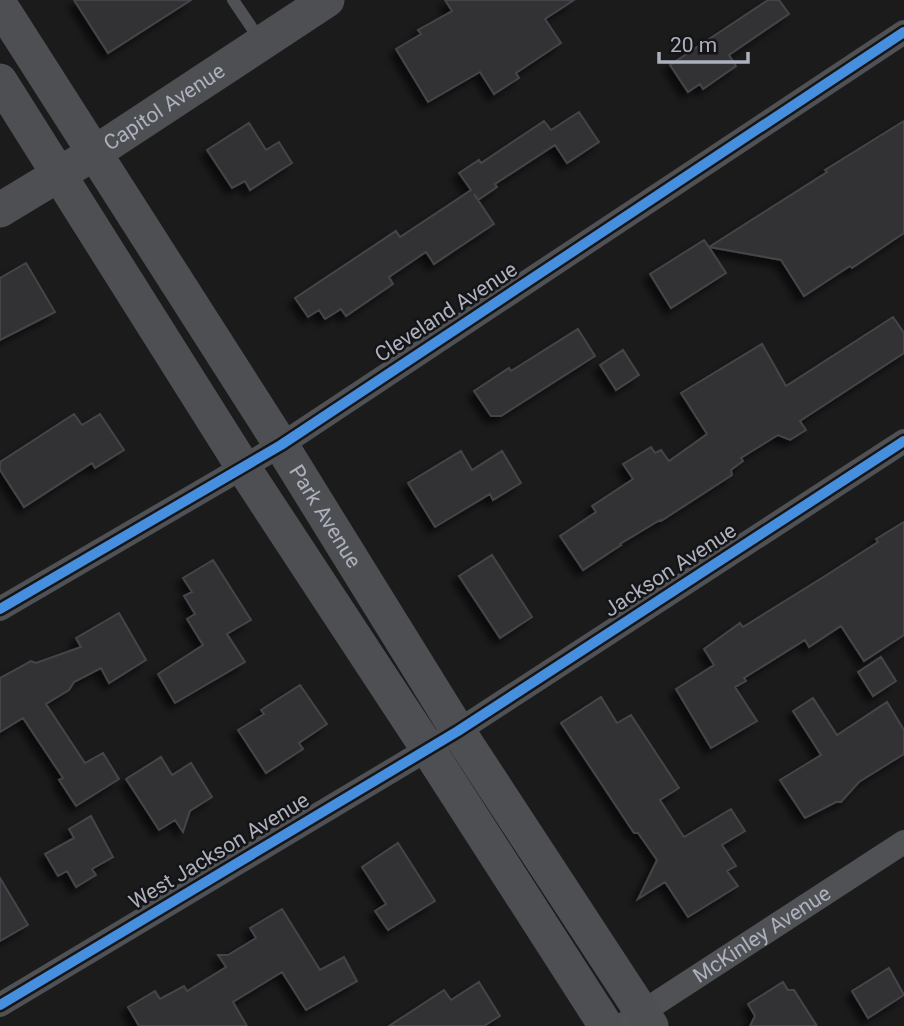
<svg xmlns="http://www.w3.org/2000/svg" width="904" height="1026" viewBox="0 0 904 1026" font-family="Roboto,sans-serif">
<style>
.building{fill:#333334;stroke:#444548;stroke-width:2;filter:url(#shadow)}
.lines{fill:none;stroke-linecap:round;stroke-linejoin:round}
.service{stroke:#4f5155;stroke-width:12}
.minor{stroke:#4f5155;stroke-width:24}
.secondary{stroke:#4e4f53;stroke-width:35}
.cycleway-casing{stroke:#151518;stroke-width:15}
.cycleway{stroke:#468fdf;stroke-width:10}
.labels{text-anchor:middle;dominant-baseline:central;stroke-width:5;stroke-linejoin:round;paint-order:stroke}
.street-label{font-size:21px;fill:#acb1bd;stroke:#151518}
</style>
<defs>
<filter id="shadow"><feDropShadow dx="-6" dy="6" stdDeviation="3.5" flood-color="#0009"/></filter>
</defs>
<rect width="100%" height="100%" fill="#1b1b1c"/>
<path class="building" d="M74,0H191L108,53Z
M445,0H574L545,19L561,43L516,73L519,78L494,94L480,72L428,102L396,49L421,34L418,30L452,11Z
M768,0H779L789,14L729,55L736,66L703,89L700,84L688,92L670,65Z
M579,112L599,142L567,163L555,145L495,184L497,187L478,200L474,194L494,224L434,264L426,252L389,277L393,284L346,316L341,309L325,319L319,310L308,317L295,298L396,231L400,237L471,190L459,173L479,160L481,163L544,121L551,130Z
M904,121V233L852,268L850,266L804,296L781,260L709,247L726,273L671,308L650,274L704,240L709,247L827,172L825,170Z
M249,123L266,150L279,142L292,163L250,190L245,181L232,188L207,150Z
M26,263L55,312L0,340V278Z
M893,317L904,333V353L800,421L806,430L790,440L778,435L741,458L743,461L731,470L732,475L661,521L660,520L620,544L621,545L583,570L560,536L596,512L592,506L633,479L623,464L651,447L655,453L661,450L669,461L707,434L681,393L762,344L786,386Z
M578,329L595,356L501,416H491L474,391L509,368L511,371Z
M623,350L639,375L616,390L600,365Z
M74,414L82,425L100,414L124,450L95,468L92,463L24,507L0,470V462Z
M461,451L472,470L502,451L521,483L493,500L490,494L435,527L408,483Z
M904,522V635L864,661L841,626L809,647L805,640L744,678L746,681L735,687L757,721L711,748L676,689L714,665L704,649L740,623L743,627L825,576L878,542L876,539Z
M492,555L532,617L500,638L459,576Z
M213,560L251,620L227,634L245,662L175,703L158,674L203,645L187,619L195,614L184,596L192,592L183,578Z
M119,613L146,660L109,683L101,668L74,682L69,690L46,704L85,763L103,753L119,779L76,806L59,780L63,778L23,718L0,732V678L31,661L36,663L81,647L76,638Z
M881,657L896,681L873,696L858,672Z
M300,685L327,724L299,743L303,749L266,773L238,730L264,714L261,710Z
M601,697L617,723L631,715L679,788L660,800L684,837L731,809L745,831L722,845L736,866L727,871L738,886L688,917L665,882L638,899L657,860L638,833H634L561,723Z
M813,698L837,735L887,702L904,730V754L859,782L841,802H836L805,818L780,780L821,755L793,711Z
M161,757L172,775L191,763L212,797L190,811L183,832L175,820L159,830L126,779Z
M91,816L113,857L92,869L96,875L76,887L67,871L58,876L45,854L74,838L69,829Z
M398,843L435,901L388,930L375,911L386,904L362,867Z
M0,878L28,925L0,941Z
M282,909L320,970L344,957L357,981L306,1010L282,972L233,1002L247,1026H139L128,1007L155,991L160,999L184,986L187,991L226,967L218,955H228L256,938L250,928Z
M889,968L904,995L868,1018L852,991Z
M479,982L500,1016L484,1026H389L444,990L451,1000Z
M783,982L788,990H794L817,1026H750L755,1016L748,1004Z"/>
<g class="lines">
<path class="service" d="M233,0L260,40"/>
<g class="minor">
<path d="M0,609L281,445L904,32"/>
<path d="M0,1005L458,731L904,441"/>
<path id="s1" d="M621,1026L904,842"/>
</g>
<g class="secondary">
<path id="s2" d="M0,5L281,445L458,731L651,1026"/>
<path d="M0,81L243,467L428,749L606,1026"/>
<path id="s3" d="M0,210L96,152L327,0"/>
</g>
<defs>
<path id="cycleway" d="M0,609L281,445L904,32
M0,1005L458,731L904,441"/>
</defs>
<use href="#cycleway" class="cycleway-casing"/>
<use href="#cycleway" class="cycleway"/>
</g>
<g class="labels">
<g class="street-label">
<text stroke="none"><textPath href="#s3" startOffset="194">Capitol Avenue</textPath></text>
<text transform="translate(446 312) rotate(-33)">Cleveland Avenue</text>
<text stroke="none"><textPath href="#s2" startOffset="606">Park Avenue</textPath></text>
<text transform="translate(670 570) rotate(-33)">Jackson Avenue</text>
<text transform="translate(219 851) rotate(-31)">West Jackson Avenue</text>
<text stroke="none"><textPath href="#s1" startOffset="168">McKinley Avenue</textPath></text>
</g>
</g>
<path d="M659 52v10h89v-10" fill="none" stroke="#acb1bd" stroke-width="3.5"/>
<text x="670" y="52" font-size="21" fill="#acb1bd" stroke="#151518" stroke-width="5" paint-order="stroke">20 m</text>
</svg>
